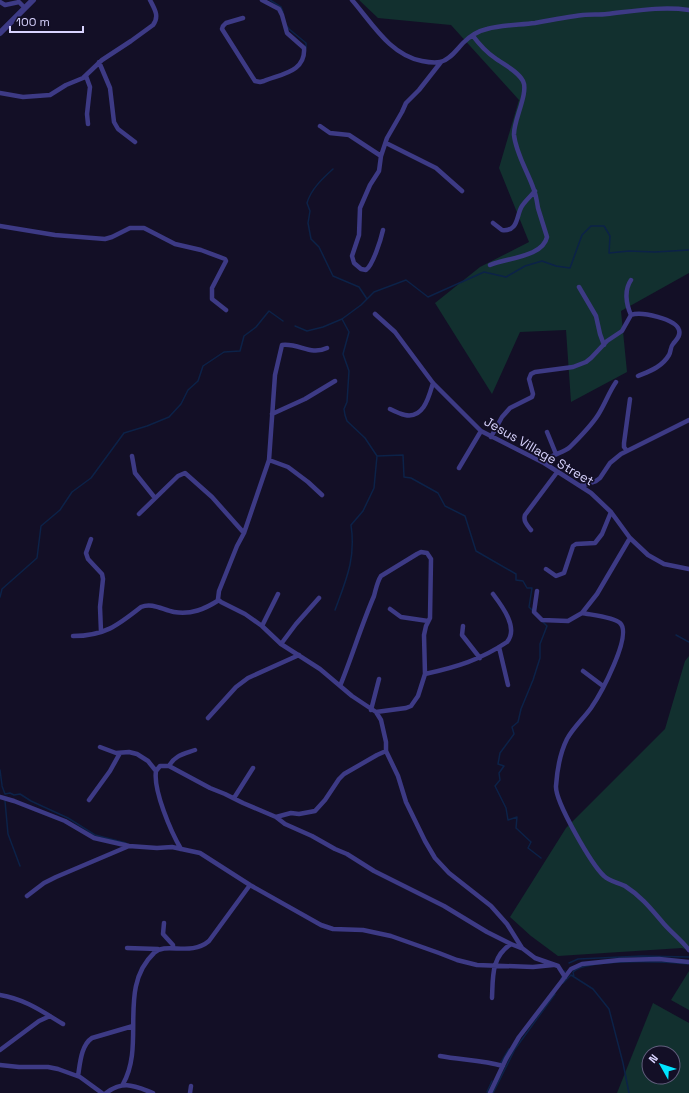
<svg xmlns="http://www.w3.org/2000/svg" width="689" height="1093" viewBox="0 0 689 1093" font-family="'Space Grotesk',sans-serif">
<style>
.green{fill:#12302f;fill-rule:evenodd}
.lines{fill:none;stroke-linecap:round;stroke-linejoin:round}
.stream{stroke:#0c2248;stroke-width:1.5}
.minor{stroke:#3d3a85;stroke-width:4.5}
.tertiary{stroke:#3d3a85;stroke-width:6}
.labels{text-anchor:middle;dominant-baseline:central;stroke-width:3.5;stroke-linejoin:round;paint-order:stroke}
.street-label{font-size:13px;fill:#d9d4ff;stroke:#130f26}
</style>
<rect width="100%" height="100%" fill="#130f26"/>
<path class="green" d="M359,0H689V273L621,311L627,372L571,402L566,330L520,332L492,394L435,303L480,267L529,242L499,168L519,100L451,25L378,18Z
M689,656V951L682,948L558,956L531,936L510,917L566,828L665,729L685,661Z
M689,971V1010L671,1000Z
M653,1003L689,1023V1093H617ZM649,1053H673V1077H649Z"/>
<g class="lines">
<path class="stream" d="M270,0L281,7L283,12
M286,25L289,29L306,43V48
M333,169C323,178 311,189 307,203L310,211L308,223L311,239L319,247L333,276L359,287L367,299
M342,319L361,305L374,292L406,280L428,297L484,272L506,277L525,266L542,261L556,266L570,268L582,235L591,226H604L610,236L609,253L629,251L655,252L689,250
M295,326L307,331L323,327
M323,327L342,319L349,332L343,354L349,371L347,402L344,409L345,415L347,421L365,438L377,456L403,455L404,477L411,478L438,493L445,506L465,516L476,551L516,574V580L523,581L527,588H532L529,607L533,611
M0,597L2,589L37,558L41,526L60,510L72,492L91,478L124,433L147,426L169,417L181,404L188,390L198,381L203,366L224,352L240,351L244,336L256,327L269,311L283,321
M335,610C346,580 356,559 351,525L363,511L374,488L377,456
M676,635L689,642
M0,770L2,785
M2,786L5,794L10,793L14,795L20,794L31,801L68,818L95,835L126,843
M5,801L8,834L20,866
M541,858L528,848L531,842L516,828L517,817L508,820L506,808L495,786L500,780L499,773L504,766L498,764L500,753L514,734L512,727L518,722L521,709L533,680L540,658V644L547,626L542,621
M569,963L578,959L642,956L689,957
M574,977L573,972C587,958 667,962 688,964
M561,979L565,971
M563,983L571,975L593,989L609,1009L623,1063L629,1093
M500,1064L509,1049
M487,1092L492,1081
M493,1093L515,1049L555,994"/>
<path class="minor" d="M352,0C372,23 390,55 422,61C427,62 435,63 440,62C450,60 457,49 463,43C469,37 478,31 487,29C502,25 519,25 535,23C551,20 567,17 583,15C591,14 599,15 607,14C634,11 662,6 689,10
M0,2L5,5L19,2L25,8
M243,18L226,23L223,26L222,29L255,81L260,82L264,81C281,74 306,72 304,48L287,33L282,15L279,9L262,0
M473,36C479,44 486,52 495,58C503,64 518,71 523,81C529,93 513,121 514,135C516,154 528,172 534,190C536,195 537,202 538,208C541,218 544,227 547,237C543,257 506,258 490,265
M99,62L110,88L114,122L118,129L135,142
M86,76L90,87L87,114L88,124
M0,93L23,97L50,95L66,85L83,78L102,60L131,41L153,25C160,16 154,8 150,0
M320,126L330,133L349,135L381,156
M386,143L436,168L462,191
M493,223L502,230C519,232 516,215 522,206C526,200 531,196 535,191
M0,226L55,235L105,239L112,237L130,228H144L175,244L201,250L225,259L226,261L212,288V299L226,310
M383,230C381,239 373,265 366,270L361,269L354,263L352,256L359,235L360,208L370,185L379,171L381,156L387,138L402,112L406,103L419,90L441,62
M579,287L596,316L600,334L604,345
M375,314L395,332L433,383L481,431L544,463L591,493L611,512L630,538L648,555L664,564L689,569
M631,315C626,304 624,290 631,280
M327,348C310,356 300,343 282,345L275,375L269,460L244,533L237,546L219,591L218,599L221,602L245,614L262,626L281,644L320,669L352,696L376,712L381,720L386,742V751L398,776L406,802L425,841L435,858L449,873L491,906L507,924L522,948L535,958L558,966L565,977
M390,409C394,411 400,414 405,415C424,419 429,396 433,383
M272,414L305,399L335,381
M547,432L556,454
M491,437L502,417L510,408L532,397L533,394L529,379L531,374L535,372L573,367L586,362L591,358L607,341L622,331L631,315C641,311 676,319 679,330C681,336 676,340 673,344C670,347 671,352 669,355C662,367 650,371 638,376
M627,451L624,447V443L630,399
M132,456L135,473L155,498
M269,460L288,467L308,482L322,495
M544,463C550,454 562,454 570,447C580,437 591,426 598,415C605,404 609,392 616,382
M459,468L481,431
M581,486L596,481L600,478L610,463L621,454L689,420
M139,514L178,476L185,473L212,497L244,533
M531,530C527,525 523,521 525,515L558,471
M91,539L86,553L88,559L102,574L103,579L100,607L101,632
M546,569L556,576L564,573L573,546L576,544L595,543L602,534L611,512
M537,591L534,612L542,620L568,621L582,613L597,594L630,538
M390,609L401,617L428,621
M582,613C592,615 614,617 620,623C633,635 600,695 591,708C583,719 573,728 567,739C560,753 557,771 556,786C555,802 592,865 604,876C610,882 618,882 625,886C641,896 652,910 664,924C672,933 682,941 689,950
M262,626L278,594
M463,626L462,635L480,658
M73,636C104,636 117,626 141,607C152,602 163,610 174,612C191,615 205,609 219,600
M281,644L296,624L319,598
M499,647L508,685
M583,671L603,686
M425,674C457,667 480,660 507,642C519,628 502,606 493,594
M340,686C352,657 361,626 374,596C376,589 377,582 381,576L417,554L421,552L427,553L431,559L430,618L426,626L424,635L425,674L418,696L411,706L406,708L376,712
M371,710L379,679
M208,718L236,687L248,678L299,655
M100,747L116,753L129,752L137,754L148,761L156,771
M169,766C175,755 184,754 195,750
M0,797L14,801L65,821L94,838L129,846L157,848L172,847L200,853L250,885L321,925L333,929L363,930L391,936L439,953L457,960L477,965L533,967L553,965
M234,798L253,768
M89,800L110,771L120,753
M276,817L291,813L299,814L315,811L325,800L339,779L344,774L377,755L386,751
M181,849C171,832 153,790 156,771L160,766H169L210,788L225,794L243,803L276,817L285,824L312,836L335,849L347,854L374,871L444,906L487,932L511,944L521,948
M27,896L44,883L56,877L129,846
M164,923L163,934L173,945V948
M127,948L158,949
M0,995C25,999 43,1012 63,1024
M492,998C493,977 491,957 511,944
M0,1050L39,1021L50,1016
M440,1056C461,1060 482,1060 503,1066
M0,1065L19,1067H48L58,1069L80,1077L102,1093
M78,1076C80,1064 81,1045 92,1038L133,1026
M123,1084C146,1044 117,988 154,953C166,941 190,957 209,941L250,885
M106,1093C124,1080 134,1086 153,1093
M190,1093L191,1086
M490,1093L506,1059L519,1037L571,969L582,964L620,960L659,959L689,962"/>
<path class="tertiary" d="M0,33L33,0"/>
</g>
<g class="labels">
<g class="street-label">
<text transform="translate(539 451) rotate(30)">Jesus Village Street</text>
</g>
</g>
<g transform="translate(661 1065) rotate(309)"><circle r="19" fill="#130f26" stroke="#625e7d"/>
<path d="M0-3L7 15L0 10L-7 15Z" fill="#00e5ff"/>
<text y="-6" font-size="11" font-weight="bold" text-anchor="middle" fill="#d9d4ff">N</text>
</g>
<path d="M10 26v6h73v-6" fill="none" stroke="#d9d4ff" stroke-width="2"/>
<text x="16" y="26" font-size="12" fill="#d9d4ff" stroke="#130f26" stroke-width="3" paint-order="stroke">100 m</text>
</svg>
